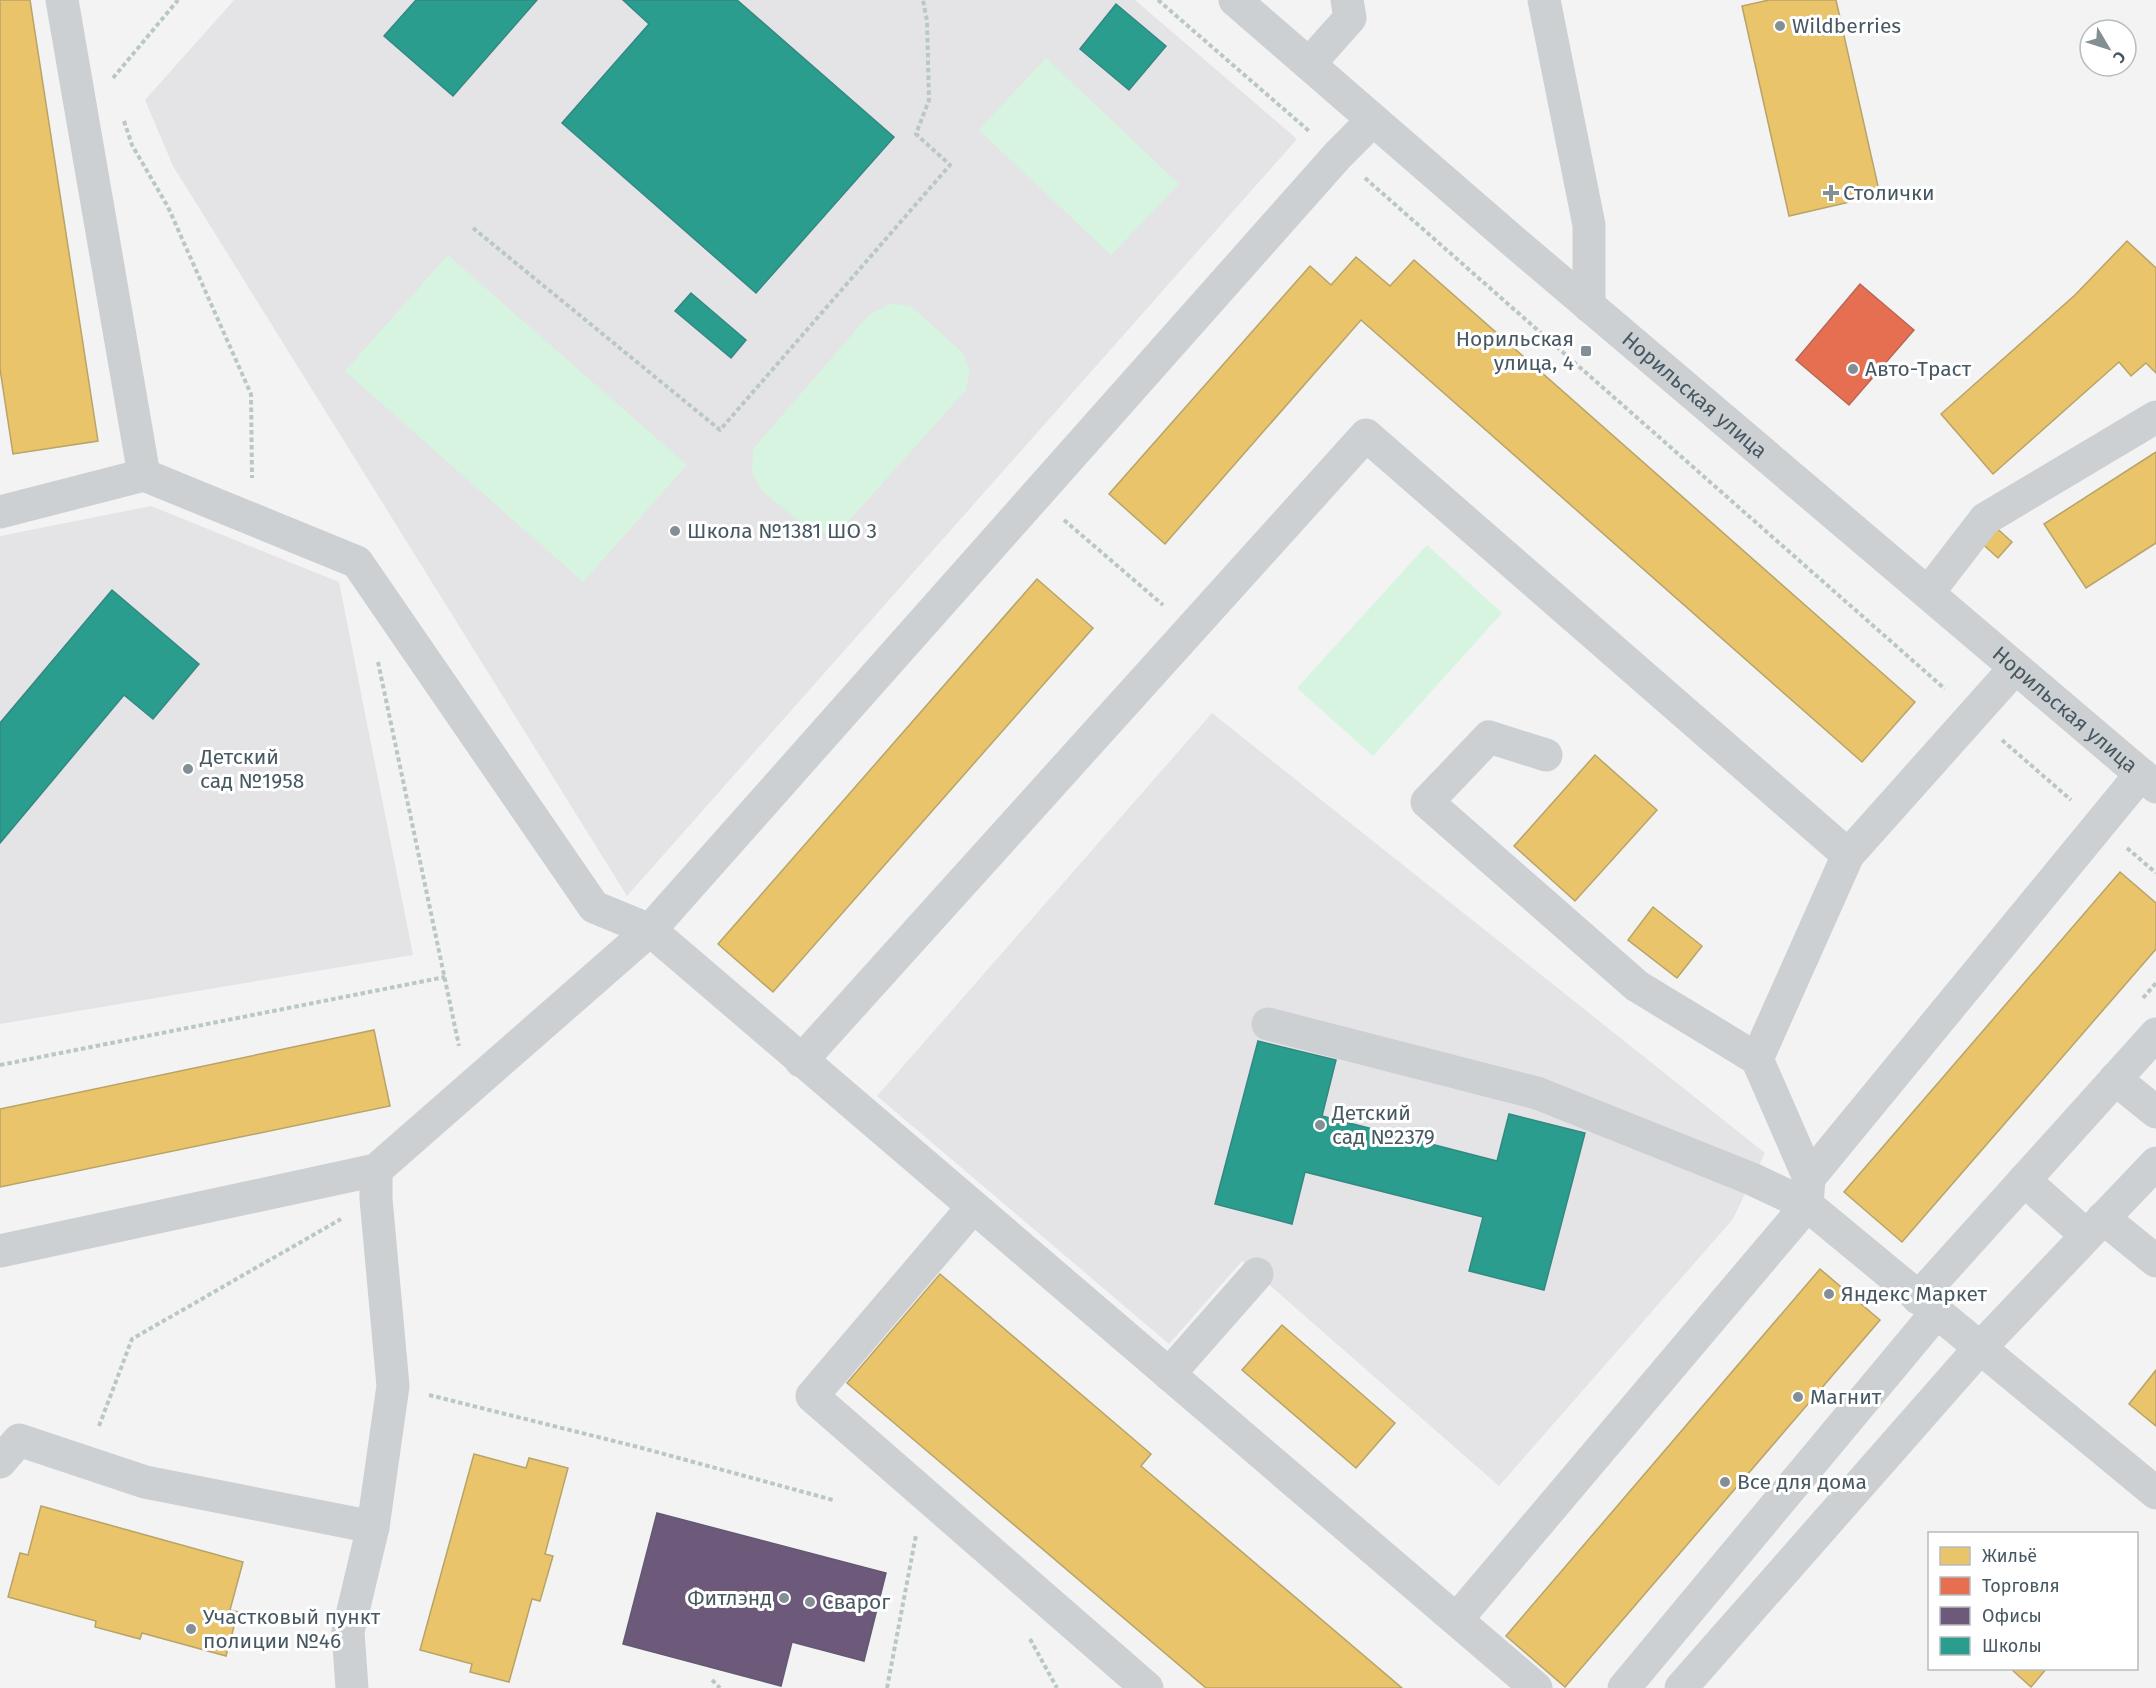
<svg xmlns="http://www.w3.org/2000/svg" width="2156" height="1688" viewBox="0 0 2156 1688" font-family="'Fira Sans',sans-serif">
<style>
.education{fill:#e4e4e6}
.green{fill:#d6f4df}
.homes{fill:#e9c46a;stroke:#b8a468;stroke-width:1.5}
.shops{fill:#e76f51;stroke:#b76856;stroke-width:1.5}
.offices{fill:#6d597a;stroke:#625973;stroke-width:1.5}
.schools{fill:#2a9d8f;stroke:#338882;stroke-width:1.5}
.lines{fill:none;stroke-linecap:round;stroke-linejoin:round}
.path{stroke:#bac8c3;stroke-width:4;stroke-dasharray:4.5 3;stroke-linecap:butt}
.minor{stroke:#cdd0d2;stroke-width:33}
.poi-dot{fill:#838e95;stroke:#fff;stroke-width:2}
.labels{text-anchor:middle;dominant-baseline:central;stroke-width:6;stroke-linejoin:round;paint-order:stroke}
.poi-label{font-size:21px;fill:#475862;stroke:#fff;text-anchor:start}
.street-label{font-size:21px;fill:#475862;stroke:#fff}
</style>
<rect width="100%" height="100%" fill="#f3f3f3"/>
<path class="education" d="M234,0H1135L1297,139L627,896L173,166L145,100Z
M151,506L339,582L413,955L0,1024V536Z
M1212,713L1765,1153L1733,1219L1499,1486L1242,1261L1169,1344L877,1096Z"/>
<path class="green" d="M1046,58L1179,184L1111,255L979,130Z
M448,255L687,465L583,582L345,371Z
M891,303L912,307L963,353L970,372L965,391L846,524L826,533L809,529L761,490L752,473L753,449L868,316Z
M1427,545L1502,613L1373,756L1297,688Z"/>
<path class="homes" d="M0,0H30L98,441L13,454L0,369Z
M1769,0H1836L1880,195L1789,216L1742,6Z
M2127,241L2156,268V373L2146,363L2131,376L2119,362L1993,474L1941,414L2075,295Z
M1356,257L1390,286L1414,260L1915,702L1862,762L1361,320L1165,544L1109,494L1310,266L1331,285Z
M2156,452V543L2086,588L2044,524Z
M1992,524L2012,542L1998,558L1978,540Z
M1037,579L1093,628L773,992L718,944Z
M1595,755L1657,810L1575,901L1514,846Z
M2120,872L2156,903V949L1902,1242L1844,1192Z
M1653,907L1702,946L1677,978L1628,940Z
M374,1030L390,1106L0,1187V1109Z
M1820,1269L1880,1320L1565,1687L1506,1636Z
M940,1274L1151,1454L1141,1466L1402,1688H1206L847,1383Z
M1282,1325L1395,1423L1356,1468L1242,1370Z
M2156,1370V1426L2129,1404Z
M474,1454L526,1468L529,1458L568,1468L545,1554L553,1556L540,1601L532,1599L509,1682L470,1672L472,1664L420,1650Z
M41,1506L243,1562L230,1610L238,1612L226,1656L142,1633L140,1639L95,1627L96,1621L8,1597L20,1553L28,1555Z
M2010,1668H2047L2031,1687Z"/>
<path class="shops" d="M1860,284L1914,330L1849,405L1796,360Z"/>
<path class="offices" d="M657,1513L886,1573L864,1661L792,1642L781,1686L623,1644Z"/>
<path class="schools" d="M416,0H537L453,96L384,36Z
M623,0H737L894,137L756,293L562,123L649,24Z
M1116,4L1166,46L1129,90L1080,49Z
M691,293L746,340L731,358L675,311Z
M112,590L199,664L153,719L124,695L0,843V723Z
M1258,1041L1336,1060L1322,1116L1497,1161L1509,1114L1585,1133L1544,1290L1469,1271L1483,1217L1305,1172L1292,1224L1215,1204Z"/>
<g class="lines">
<path class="path" d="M1158,0L1309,131
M113,78L178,0
M124,121L132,145L168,207L251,394L252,478
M1365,178L1945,689
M473,228L720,430L950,165L916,134L929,100L927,21L923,0
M1064,520L1163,605
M378,662L459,1046
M2002,740L2071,800
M2127,848L2156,873
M2143,998L2156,983
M0,1065L445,977
M429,1395L642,1448L833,1500
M99,1426L132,1339L341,1219
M1030,1639L1057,1688
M712,1680L720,1688
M887,1688L916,1535"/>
<g class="minor">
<path d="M62,0L144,475"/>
<path id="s1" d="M1235,0L1513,241L2156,787"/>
<path d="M1544,0L1589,225V306"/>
<path d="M1309,64L1350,18L1347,0"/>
<path d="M0,512L144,475L357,562L594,907L650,930L1536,1688"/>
<path d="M1928,593L1985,519L2156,417"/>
<path d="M1546,755L1489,737L1427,802L1637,986L1757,1059"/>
<path d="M1268,1024L1537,1093L1752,1179L1807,1205L2156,1493"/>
<path d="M801,1061L1366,435L1848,855L2015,668"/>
<path d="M2115,1079L2156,1112"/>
<path d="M1809,1178L1757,1059L1848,855"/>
<path d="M2024,1180L2086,1235"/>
<path d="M973,1207L812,1396L1147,1688"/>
<path d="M2103,1218L2156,1261"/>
<path d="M0,1251L376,1170L650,930L1338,155L1373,120"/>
<path d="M1918,1298L2156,1034"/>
<path d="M1169,1374L1257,1274"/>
<path d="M0,1462L19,1440L145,1482L373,1527"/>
<path d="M1457,1619L1807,1205L1809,1178L2141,774"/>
<path d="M352,1688L348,1632L373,1527L393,1386L376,1199V1170"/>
<path d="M1624,1688L1937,1312"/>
<path d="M1681,1688L1979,1349L2156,1163"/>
</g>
</g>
<g class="poi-dot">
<circle cx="1780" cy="26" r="6"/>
<path d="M1828 184h6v6h6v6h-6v6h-6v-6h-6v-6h6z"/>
<rect x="1580" y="345" width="12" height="12" rx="3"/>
<circle cx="1853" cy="369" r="6"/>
<circle cx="675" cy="531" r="6"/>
<circle cx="188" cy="769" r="6"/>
<circle cx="1320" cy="1125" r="6"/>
<circle cx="1829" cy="1294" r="6"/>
<circle cx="1798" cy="1397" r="6"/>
<circle cx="1725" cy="1482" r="6"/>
<circle cx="784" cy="1598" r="6"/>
<circle cx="810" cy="1602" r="6"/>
<circle cx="191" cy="1629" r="6"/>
</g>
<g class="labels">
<g class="poi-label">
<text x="1792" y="26">Wildberries</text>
<text x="1843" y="193">Столички</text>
<text x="1574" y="339" text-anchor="end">Норильская<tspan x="1574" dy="24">улица, 4</tspan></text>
<text x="1865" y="369">Авто-Траст</text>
<text x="687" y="531">Школа №1381 ШО 3</text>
<text x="200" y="757">Детский<tspan x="200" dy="24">сад №1958</tspan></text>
<text x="1332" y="1113">Детский<tspan x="1332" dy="24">сад №2379</tspan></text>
<text x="1841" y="1294">Яндекс Маркет</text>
<text x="1810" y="1397">Магнит</text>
<text x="1737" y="1482">Все для дома</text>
<text x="772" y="1598" text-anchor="end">Фитлэнд</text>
<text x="822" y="1602">Сварог</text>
<text x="203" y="1617">Участковый пункт<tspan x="203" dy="24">полиции №46</tspan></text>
</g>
<g class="street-label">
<text stroke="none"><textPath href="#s1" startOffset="606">Норильская улица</textPath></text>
<text stroke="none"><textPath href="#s1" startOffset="1092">Норильская улица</textPath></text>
</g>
</g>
<rect x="1928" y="1532" width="210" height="138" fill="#ffffff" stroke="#b5bcc0" stroke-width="1.5"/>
<rect x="1940" y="1547" width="30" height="18" fill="#e9c46a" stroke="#b5bcc0" stroke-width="1.5"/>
<text x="1982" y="1562" font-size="18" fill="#475862">Жильё</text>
<rect x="1940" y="1577" width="30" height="18" fill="#e76f51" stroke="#b5bcc0" stroke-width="1.5"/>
<text x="1982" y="1592" font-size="18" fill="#475862">Торговля</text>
<rect x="1940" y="1607" width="30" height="18" fill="#6d597a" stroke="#b5bcc0" stroke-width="1.5"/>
<text x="1982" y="1622" font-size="18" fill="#475862">Офисы</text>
<rect x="1940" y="1637" width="30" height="18" fill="#2a9d8f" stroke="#b5bcc0" stroke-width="1.5"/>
<text x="1982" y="1652" font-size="18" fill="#475862">Школы</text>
<g transform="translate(2108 48) rotate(129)"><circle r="28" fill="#ffffff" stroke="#b5bcc0" stroke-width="1.5"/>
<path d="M0-4.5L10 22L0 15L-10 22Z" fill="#838e95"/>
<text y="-9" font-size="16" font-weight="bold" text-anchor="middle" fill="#475862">С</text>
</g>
</svg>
